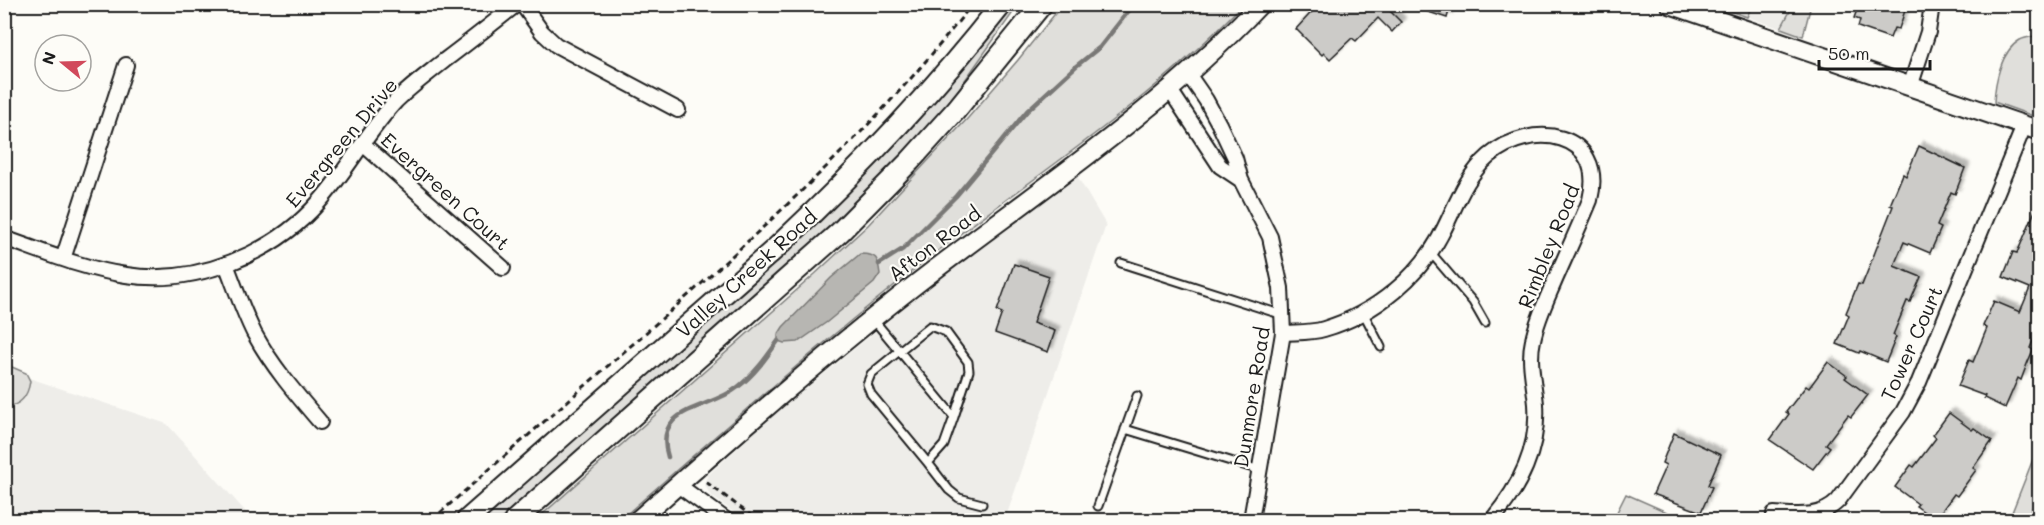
<svg xmlns="http://www.w3.org/2000/svg" width="2044" height="525" viewBox="0 0 2044 525" font-family="Mali,sans-serif">
<style>
.built{fill:#eeede9}
.green{fill:#e0dfdb;stroke:#7e7e7c;stroke-width:1.5}
.water{fill:#b7b6b2;stroke:#797876;stroke-width:1.5}
.lines{fill:none;stroke-linecap:round;stroke-linejoin:round}
.stream{stroke:#797876;stroke-width:4.5}
.building{fill:#cccbc8;stroke:#1c1c1c;stroke-width:1.5;filter:url(#shadow)}
.service-casing{stroke:#1c1c1c;stroke-width:11}
.minor-casing{stroke:#1c1c1c;stroke-width:18}
.tertiary-casing{stroke:#1c1c1c;stroke-width:22}
.secondary-casing{stroke:#1c1c1c;stroke-width:24}
.path{stroke:#1c1c1c;stroke-width:3;stroke-dasharray:6 4.5;stroke-linecap:butt}
.service{stroke:#fdfcf7;stroke-width:7}
.minor{stroke:#fdfcf7;stroke-width:14}
.tertiary{stroke:#fdfcf7;stroke-width:18}
.secondary{stroke:#fdfcf7;stroke-width:20}
.labels{text-anchor:middle;dominant-baseline:central;stroke-width:4.5;stroke-linejoin:round;paint-order:stroke}
.street-label{font-size:20px;fill:#1c1c1c;stroke:#fdfcf7}
</style>
<defs>
<filter id="shadow"><feDropShadow dx="4.5" dy="-4.5" stdDeviation="1.5" flood-color="#0004"/></filter>
</defs>
<rect width="100%" height="100%" fill="#fdfcf7"/>
<filter id="ink" filterUnits="userSpaceOnUse"><feTurbulence type="fractalNoise" baseFrequency=".0167" numOctaves="2"/><feDisplacementMap in="SourceGraphic" scale="12" xChannelSelector="R" yChannelSelector="G"/><feConvolveMatrix kernelMatrix="1 2 1 2 8 2 1 2 1" color-interpolation-filters="sRGB"/></filter>
<g filter="url(#ink)">
<path class="built" d="M1749,5H1797L1788,31L1745,16Z
M1077,176L1106,225L1005,520H744L710,495L704,483L708,475L773,416L927,289Z
M5,370L167,424L253,520H5Z
M2039,450V520H2012Z"/>
<path class="green" d="M1727,4H1752V5L1747,17L1725,9Z
M1794,4L1811,5L1803,36L1781,28Z
M1062,5H1242C1152,100 1042,171 939,250C829,335 725,428 620,520H536L815,274L868,225L968,118L1018,60Z
M1009,12L1012,14L946,107L862,196L778,275L500,520H482L818,223L914,125Z
M2039,35H2040L2039,118L1994,102C1995,82 2001,51 2020,40C2026,37 2033,37 2039,35Z
M5,364L26,373L30,381C28,396 20,406 5,407Z
M2039,444V487L2028,520H2009Z
M1626,494L1685,520H1613Z"/>
<path class="water" d="M860,254C877,254 878,258 880,274L874,283L827,322L798,342L784,343L778,341V335L783,327L831,278Z"/>
<g class="lines">
<path class="stream" d="M879,264L903,249L956,196L1027,111L1075,67L1100,47L1134,4
M668,457C652,406 710,410 738,387C755,374 766,358 778,341"/>
</g>
<path class="building" d="M1319,4H1383L1401,22L1392,32L1378,18L1356,41L1352,38L1330,59L1324,53L1322,55L1296,29Z
M1413,4H1451L1447,18L1413,7Z
M1859,4H1907L1899,29L1894,28L1890,38L1858,27L1860,20L1854,18Z
M1919,146L1965,168L1955,194L1951,192L1937,226L1941,228L1930,253L1904,242L1895,263L1894,266L1921,277L1910,302L1907,301L1893,335L1896,337L1886,362L1860,351L1859,353L1837,344L1849,315L1846,313L1858,284L1862,285L1868,270L1893,206L1890,205L1903,174L1906,176Z
M2040,199V325L2030,348L2033,350L2027,364L2021,380L2018,378L2005,408L1984,398L1985,396L1958,386L1969,360L1973,362L1987,328L1983,326L1994,301L2020,312L2030,288L2003,277L2013,252L2017,253Z
M1014,264L1049,276L1033,323L1055,331L1048,352L995,333L1002,313L997,311Z
M1828,362L1847,376L1845,378L1868,395L1851,417L1848,415L1826,444L1830,447L1813,469L1770,440L1789,414L1786,412L1806,386L1809,388Z
M1949,413L1972,430L1974,428L1992,441L1973,468L1976,470L1957,496L1954,494L1935,520L1916,506L1918,504L1895,487L1911,465L1914,467L1936,438L1933,435Z
M1674,433L1721,455L1708,485L1712,487L1701,512L1653,494L1666,465L1662,463Z"/>
<g class="lines">
<defs>
<path id="service" d="M1431,253L1473,302L1485,323
M1121,263L1283,315
M1363,312L1381,347
M873,319L954,417L944,445L928,463L871,394L867,384L871,374L930,326L946,332L968,362L969,371L954,417
M1125,429L1260,470
M928,463L949,490L959,498L982,504
M1098,506L1137,396"/>
<path id="minor" d="M522,4L542,32L556,45L678,110
M1188,74L1206,100L1219,124L1235,158L1241,180L1270,237L1281,288L1283,333L1251,520
M1910,87L1928,32L1932,4
M1170,90L1220,166L1241,180
M363,144L503,268
M4,238C44,252 84,269 126,275C195,286 274,254 319,202C347,171 367,132 396,101C411,86 429,73 445,60C469,42 493,23 517,4
M63,259L126,65
M226,264C235,287 243,311 254,333C272,366 296,394 320,422
M1283,333C1297,332 1311,333 1324,329C1375,314 1421,276 1444,229C1457,203 1466,176 1489,156C1531,120 1607,131 1590,200C1579,227 1567,253 1555,280C1547,299 1537,319 1533,340C1528,361 1534,382 1536,404C1539,449 1520,486 1492,520
M678,485L726,520
M1774,514C1797,515 1820,519 1838,501L1903,412L1919,382L2024,126"/>
<path id="tertiary" d="M1670,4L2040,131
M638,520C734,435 831,349 933,271C1045,186 1163,107 1260,4"/>
<path id="secondary" d="M467,520L776,248C857,172 933,92 1002,4
M515,520L840,232L910,161L956,110L1042,4"/>
</defs>
<use href="#service" class="service-casing"/>
<use href="#minor" class="minor-casing"/>
<use href="#tertiary" class="tertiary-casing"/>
<use href="#secondary" class="secondary-casing"/>
<path class="path" d="M706,482L757,520
M432,520C521,441 612,363 701,284C797,197 893,108 972,4"/>
<use href="#service" class="service"/>
<use href="#minor" class="minor"/>
<use href="#tertiary" class="tertiary"/>
<use href="#secondary" class="secondary"/>
</g>
</g>
<g class="labels">
<g class="street-label">
<text transform="translate(341 142) rotate(-50)">Evergreen Drive</text>
<text transform="translate(446 191) rotate(42)">Evergreen Court</text>
<text transform="translate(934 243) rotate(-37)">Afton Road</text>
<text transform="translate(1548 246) rotate(-68)">Rimbley Road</text>
<text transform="translate(746 273) rotate(-42)">Valley Creek Road</text>
<text transform="translate(1911 343) rotate(-66)">Tower Court</text>
<text transform="translate(1251 397) rotate(-81)">Dunmore Road</text>
</g>
</g>
<rect width="2044" height="525" fill="none" stroke="#fdfcf7" stroke-width="24"/>
<rect x="12" y="12" width="2020" height="501" fill="none" stroke="#1c1c1c" stroke-width="2" filter="url(#ink)"/>
<g transform="translate(63 63) rotate(289)"><circle r="28" fill="#fdfcf7" stroke="#a3a29f" stroke-width="1.5"/>
<path d="M0-4.5L10 22L0 15L-10 22Z" fill="#d1495b"/>
<text y="-9" font-size="16" font-weight="bold" text-anchor="middle" fill="#1c1c1c">N</text>
</g>
<path d="M1819 60v9h111v-9" fill="none" stroke="#1c1c1c" stroke-width="3"/>
<text x="1828" y="60" font-size="18" fill="#1c1c1c" stroke="#fdfcf7" stroke-width="4.5" paint-order="stroke">50 m</text>
</svg>
